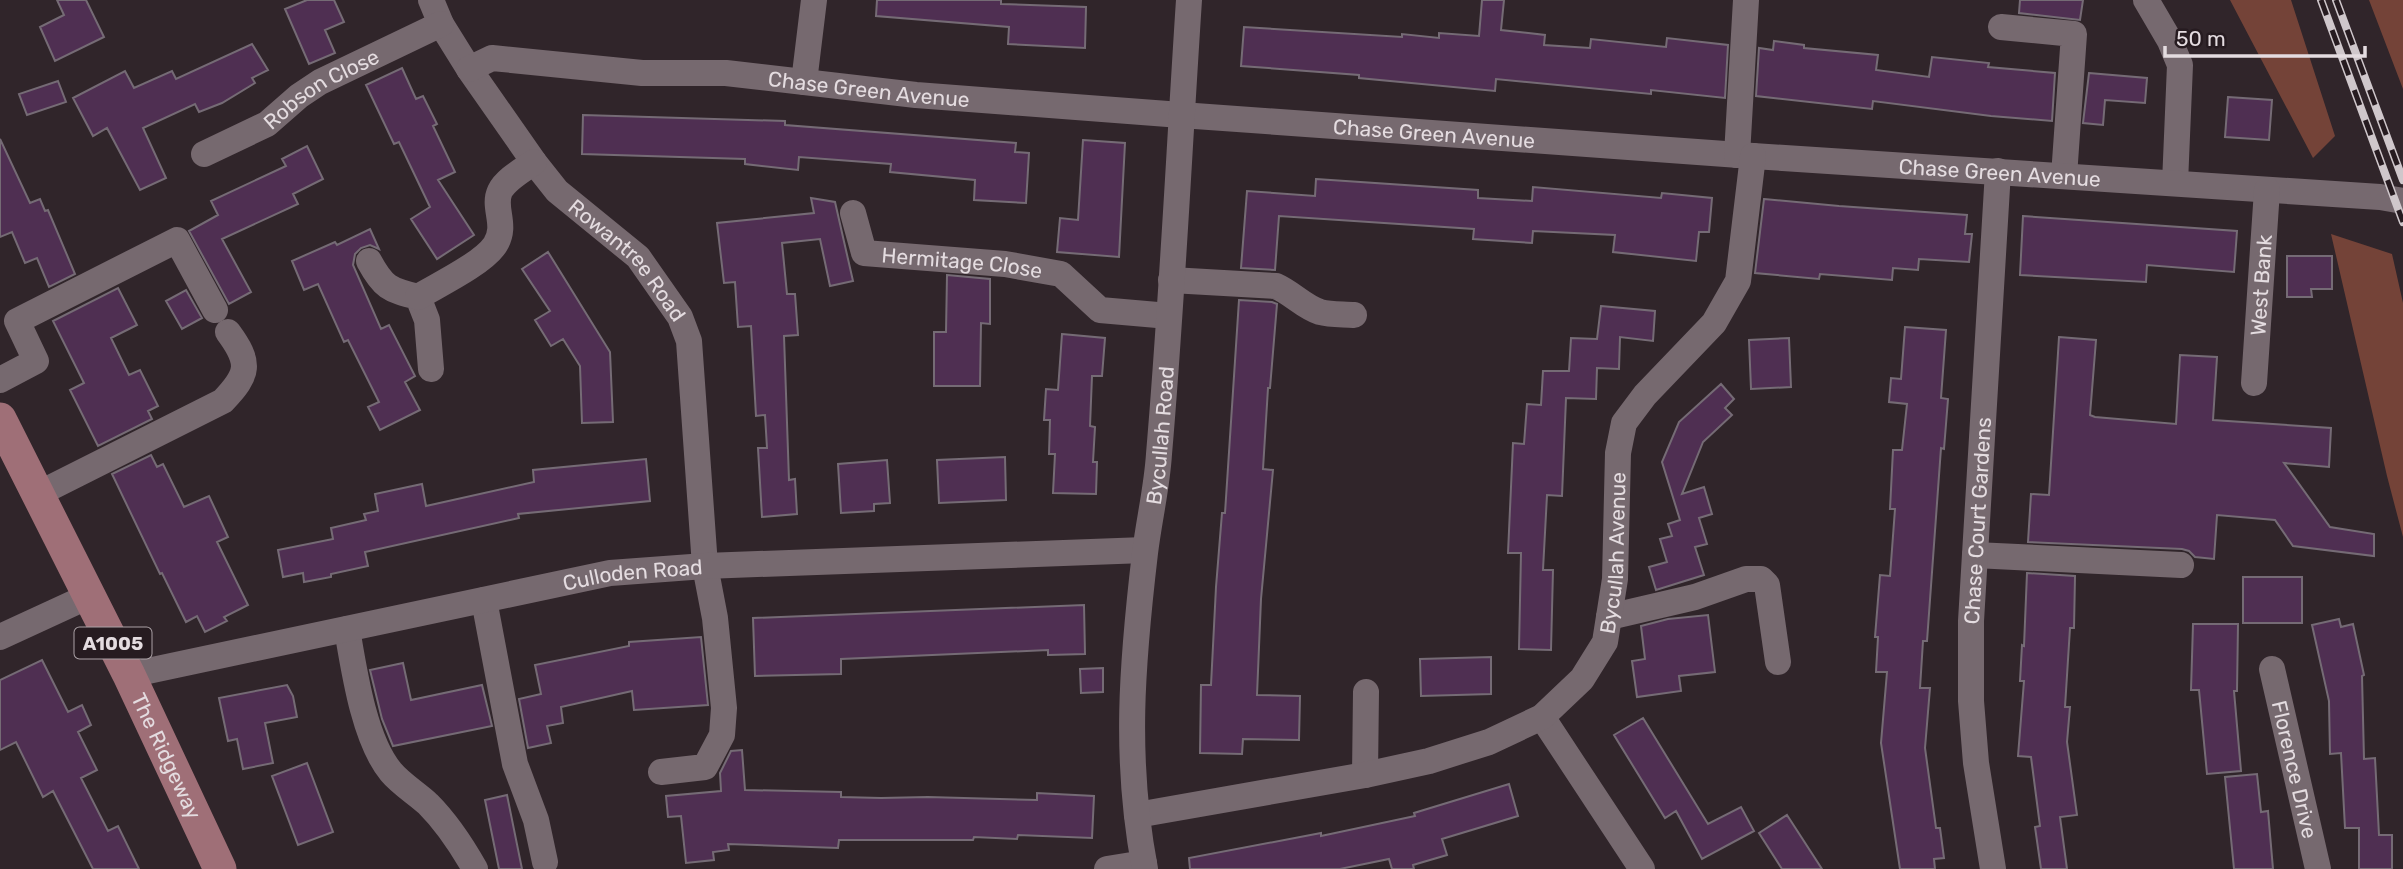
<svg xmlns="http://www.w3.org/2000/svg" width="2403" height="869" viewBox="0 0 2403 869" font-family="Rubik,sans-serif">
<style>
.forest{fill:#744338}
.building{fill:#4f2f52;stroke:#756b75;stroke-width:2}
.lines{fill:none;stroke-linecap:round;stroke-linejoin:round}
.minor{stroke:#76696f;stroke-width:26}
.major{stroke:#9f6f77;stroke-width:33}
.rail-casing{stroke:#cfc7cb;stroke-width:8}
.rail{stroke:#261b20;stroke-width:5;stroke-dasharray:16;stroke-linecap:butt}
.labels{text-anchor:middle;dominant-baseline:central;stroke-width:5;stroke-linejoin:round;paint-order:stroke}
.shield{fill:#261b20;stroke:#aba2a6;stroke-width:2}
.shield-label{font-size:19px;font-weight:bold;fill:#e4dce0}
.street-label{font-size:21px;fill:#e4dce0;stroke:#261b20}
</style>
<rect width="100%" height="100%" fill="#30252a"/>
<path class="forest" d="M2230,0H2291L2335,136L2313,158Z
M2369,0H2403V89Z
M2331,234L2392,254L2403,303V537L2387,476Z"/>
<path class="building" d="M57,0H86L104,37L55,61L40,27L64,15Z
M307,0H334L344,22L325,30L335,53L309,64L285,9Z
M877,0H1001V4L1086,7L1085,48L1008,44L1009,27L876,16Z
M1482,0H1504L1501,30L1545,35L1544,45L1590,48L1591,39L1666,47L1667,38L1728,45L1725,98L1651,90V94L1496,79L1495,91L1359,78V75L1241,66L1244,27L1402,37V34L1439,38V33L1479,36Z
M2020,0H2083L2080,20L2019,13Z
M1774,41L1804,45V48L1878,55L1876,70L1929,77L1932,57L1989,63L1988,67L2055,73L2052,121L1991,116L1873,101L1872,109L1756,96L1759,48L1773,50Z
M252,44L268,70L252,78L255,83L222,103L199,112L195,104L143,128L166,178L140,190L107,128L93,136L73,98L125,71L134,88L172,71L176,79Z
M402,68L416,99L423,96L437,124L433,126L455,172L438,180L474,235L437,259L411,219L430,207L399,142L394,144L366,85Z
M2089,73L2147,78L2145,103L2105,100L2103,125L2083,123Z
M58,81L66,102L27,115L19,94Z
M2228,97L2272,100L2269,140L2225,137Z
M583,115L785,121V125L1016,143L1015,152L1029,153L1026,203L974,200L975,180L890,172L891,164L799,157L798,170L745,164V159L582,154Z
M0,139L30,203L40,199L45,211L48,210L75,274L49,287L37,258L25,263L12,232L0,237Z
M1083,140L1125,143L1119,257L1057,252L1060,218L1078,220Z
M307,146L323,179L293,194L298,204L222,239L251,292L229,304L189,231L218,215L211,201L286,166L282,159Z
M1316,179L1478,190V198L1532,201L1533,187L1661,198L1662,193L1712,198L1709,232H1699L1696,261L1613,252L1615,235L1533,231L1532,243L1473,239L1474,229L1279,216L1275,270L1241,268L1247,191L1315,196Z
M811,198L835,202L853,281L830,286L820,239L782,243L787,294H795L798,335L784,336L789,480L795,479L797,514L762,517L758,448H767L765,415L756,416L751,326L738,327L735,282L724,283L717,223L814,213Z
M1764,199L1839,206L1967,215L1965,234H1972L1969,262L1919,259L1918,270L1893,268L1892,280L1820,274L1819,279L1755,273Z
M2023,216L2237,231L2234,272L2147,265L2146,282L2020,275Z
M370,229L379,249L370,245L361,248L355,254L353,265L381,329L389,325L415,376L405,382L420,410L380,430L368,407L379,402L348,340L344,342L318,284L304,290L292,261L335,242L337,245Z
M548,252L610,352L613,422L582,423L580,366L563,339L551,346L535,320L550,311L522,269Z
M2287,256H2332V289H2311L2312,297H2287Z
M947,275L990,279V324L981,323L980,386H934V332H946Z
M118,288L137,325L111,338L129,375L140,370L158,406L148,411L152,419L98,446L70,390L84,383L53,321Z
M186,290L202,318L182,329L166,301Z
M1239,300L1272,302L1277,304L1270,388H1268L1263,469L1273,470L1261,599L1257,695L1300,696L1299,740L1243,739L1242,754L1200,753L1201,685H1211L1216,587L1222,513H1225Z
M1601,306L1655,311L1653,341L1620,337L1619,369L1597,368L1596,399L1566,398L1562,496L1547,495L1543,570H1553L1551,650L1519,649L1521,553H1508L1513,443L1524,444L1527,404L1541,405L1543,371H1569L1571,338L1597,339Z
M1905,327L1946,330L1941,398L1948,399L1944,449L1941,448L1927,641H1923L1920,688H1930L1925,748L1936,828H1940L1944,858L1934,859L1935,869H1900L1881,743L1887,672H1876L1878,637H1875L1880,575L1890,576L1895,509H1890L1893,450H1902L1907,404L1889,402L1891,378L1901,379Z
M1062,334L1105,338L1102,376H1092L1090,426L1095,427L1093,462H1097L1096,494L1053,493L1055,454H1049L1050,420H1044L1046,389L1058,390Z
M2059,337L2096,340L2090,415L2095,417L2176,424L2180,355L2217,357L2213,420L2331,428L2329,467L2284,463L2330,527L2374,534V556L2293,546L2275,520L2217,515L2214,559L2195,557L2189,551L2182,549L2028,542L2031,494L2049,495Z
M1789,338L1791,387L1751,389L1749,340Z
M1721,384L1734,399L1725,408L1732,415L1703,442L1682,494L1704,487L1712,514L1699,518L1707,544L1695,547L1704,575L1656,590L1649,567L1667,562L1660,539L1672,536L1668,524L1680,520L1662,462L1679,422Z
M151,455L157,467L163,464L184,507L209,496L228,537L217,542L248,605L224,617L227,621L205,632L197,616L186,622L162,573L160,574L112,474Z
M1005,457L1006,500L939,503L937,460Z
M646,459L650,501L518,514L519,518L365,552L368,566L331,574V577L304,582L303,573L283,577L278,550L333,539L331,528L366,520L364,514L378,511L375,494L422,484L426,506L534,482L533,470Z
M887,460L890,503L874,504V511L841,513L838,464Z
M2027,573L2075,576L2074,628H2070L2065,707H2070L2067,742L2077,815L2060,817L2067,869H2041L2035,827L2040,826L2031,757L2018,756L2024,681H2020L2022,645L2024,646Z
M2243,577H2302V623H2243Z
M1084,605L1085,654L1048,655V650L841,659V674L755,676L753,618Z
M1708,615L1715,672L1679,676L1681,691L1637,697L1632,661L1645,659L1641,626L1668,619Z
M2339,619L2341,627L2353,624L2364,675L2362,676L2364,759L2375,758L2379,835H2392V869H2359V828H2345L2341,753L2330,754L2329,701L2312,625Z
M2193,624H2238L2237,691H2234L2241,771L2207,774L2199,690H2191Z
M701,637L708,705L634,710L632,691L561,707L563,723L547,726L551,743L528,748L519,699L541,694L535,665L629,646V642Z
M1491,657V694L1421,696L1420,659Z
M42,660L68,712L82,705L91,725L78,732L97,770L81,778L108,831L118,826L139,869H93L53,791L43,797L16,742L0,750V680Z
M403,663L411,700L482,685L492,726L393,746L382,719L370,670Z
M1103,668V692L1081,693L1080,669Z
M287,685L293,696L297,717L265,723L273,763L243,769L237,739L228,741L219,698Z
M1643,718L1708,824L1741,807L1754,831L1702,859L1676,811L1665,818L1614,735Z
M742,750L745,790L841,792V797L881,798L928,797L1037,800V793L1094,796L1092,838L1018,835L1017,839L974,837L973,840H839L838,848L728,844L729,850L713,852L714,860L686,863L681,816L668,817L666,796L721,791L720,773L731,751Z
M307,763L333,832L298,845L272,776Z
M2257,774L2261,812L2268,811L2273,869H2234L2225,777Z
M1509,784L1518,816L1442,839L1447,855L1413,865L1414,869H1392L1389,859L1340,869H1190L1189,858L1321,833V836L1415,816L1414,813Z
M507,795L522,869H499L485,800Z
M1787,815L1822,869H1782L1759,833Z"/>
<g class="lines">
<g class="minor">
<path id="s1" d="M431,0L441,24L469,69L534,162L557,191L638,257L680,317L689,341L705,566L715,618L724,708L722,735L705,767L661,772"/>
<path d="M2146,0L2170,41L2180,65L2175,183"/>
<path d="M2001,27L2074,34L2064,176"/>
<path id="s2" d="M469,69L492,58L642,73H726L916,95L1181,115L1753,156L2380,197L2403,201"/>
<path d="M804,82L814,0"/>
<path id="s3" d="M204,154L267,124L299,96L320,82L441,24"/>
<path d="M1737,155L1746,0"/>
<path id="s4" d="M853,213L864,253L1005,264L1061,274L1100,310L1169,316"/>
<path d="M369,261C383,287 389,290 418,297L427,320L431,369"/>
<path d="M1171,280L1276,286C1292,293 1304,307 1320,312C1331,315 1344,314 1354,315"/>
<path d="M418,297C438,285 482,264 495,245C508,225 492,208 500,191C506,179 523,170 534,162"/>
<path d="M0,380L36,361L17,321L177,240L215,310"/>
<path id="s5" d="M2254,383L2267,190"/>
<path d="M38,494L223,401C249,374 251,363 228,332"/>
<path d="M1975,555L2181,565"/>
<path d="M484,600L515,764L536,820L545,862"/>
<path d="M1609,617L1695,597L1746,579H1761L1767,585L1778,662"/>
<path d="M347,629C354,670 364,740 391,772C401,784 416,793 428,804C447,823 462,846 475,869"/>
<path d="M0,637L89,596"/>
<path id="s6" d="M2272,669L2318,869"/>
<path id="s7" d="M129,675L610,573L705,566L1145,550"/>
<path d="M1542,717L1642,869"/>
<path d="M1365,775L1366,692"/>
<path id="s8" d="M1137,815L1365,775L1429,761L1489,742L1542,717L1582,679L1605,642L1615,579L1618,453L1624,423L1645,395L1714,323L1738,281L1753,156"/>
<path d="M1107,869L1144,863"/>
<path id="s9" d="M1145,869C1124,759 1132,663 1145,553C1149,520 1157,487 1159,454C1172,303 1179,151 1189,0"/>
<path id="s10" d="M1993,869L1976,763L1971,701V621L1998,171"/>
</g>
<path class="major" id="s11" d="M0,419L129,675L220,869"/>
<defs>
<path id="rail" d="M2321,0L2403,222
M2336,0L2403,180"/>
</defs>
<use href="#rail" class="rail-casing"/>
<use href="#rail" class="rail"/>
</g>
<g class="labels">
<rect class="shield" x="74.5" y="627.5" width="77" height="31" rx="5"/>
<g class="shield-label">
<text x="113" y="643">A1005</text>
</g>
<g class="street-label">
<text stroke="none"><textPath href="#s2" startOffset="404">Chase Green Avenue</textPath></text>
<text stroke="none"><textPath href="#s3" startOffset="135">Robson Close</textPath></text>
<text stroke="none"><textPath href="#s2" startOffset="971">Chase Green Avenue</textPath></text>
<text stroke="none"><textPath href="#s2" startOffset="1538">Chase Green Avenue</textPath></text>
<text stroke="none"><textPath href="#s1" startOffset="329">Rowantree Road</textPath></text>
<text stroke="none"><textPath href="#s4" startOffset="140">Hermitage Close</textPath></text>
<text stroke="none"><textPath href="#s5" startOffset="98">West Bank</textPath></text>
<text stroke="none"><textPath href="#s9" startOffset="436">Bycullah Road</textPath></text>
<text stroke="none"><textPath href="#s10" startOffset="350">Chase Court Gardens</textPath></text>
<text stroke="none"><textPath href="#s8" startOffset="607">Bycullah Avenue</textPath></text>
<text stroke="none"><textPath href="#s7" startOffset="514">Culloden Road</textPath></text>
<text stroke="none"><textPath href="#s11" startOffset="376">The Ridgeway</textPath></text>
<text stroke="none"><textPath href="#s6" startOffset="103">Florence Drive</textPath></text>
</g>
</g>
<path d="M2165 46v10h200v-10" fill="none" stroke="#e4dce0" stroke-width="3.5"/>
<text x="2176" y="46" font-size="21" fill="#e4dce0" stroke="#261b20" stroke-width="5" paint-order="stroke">50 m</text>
</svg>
